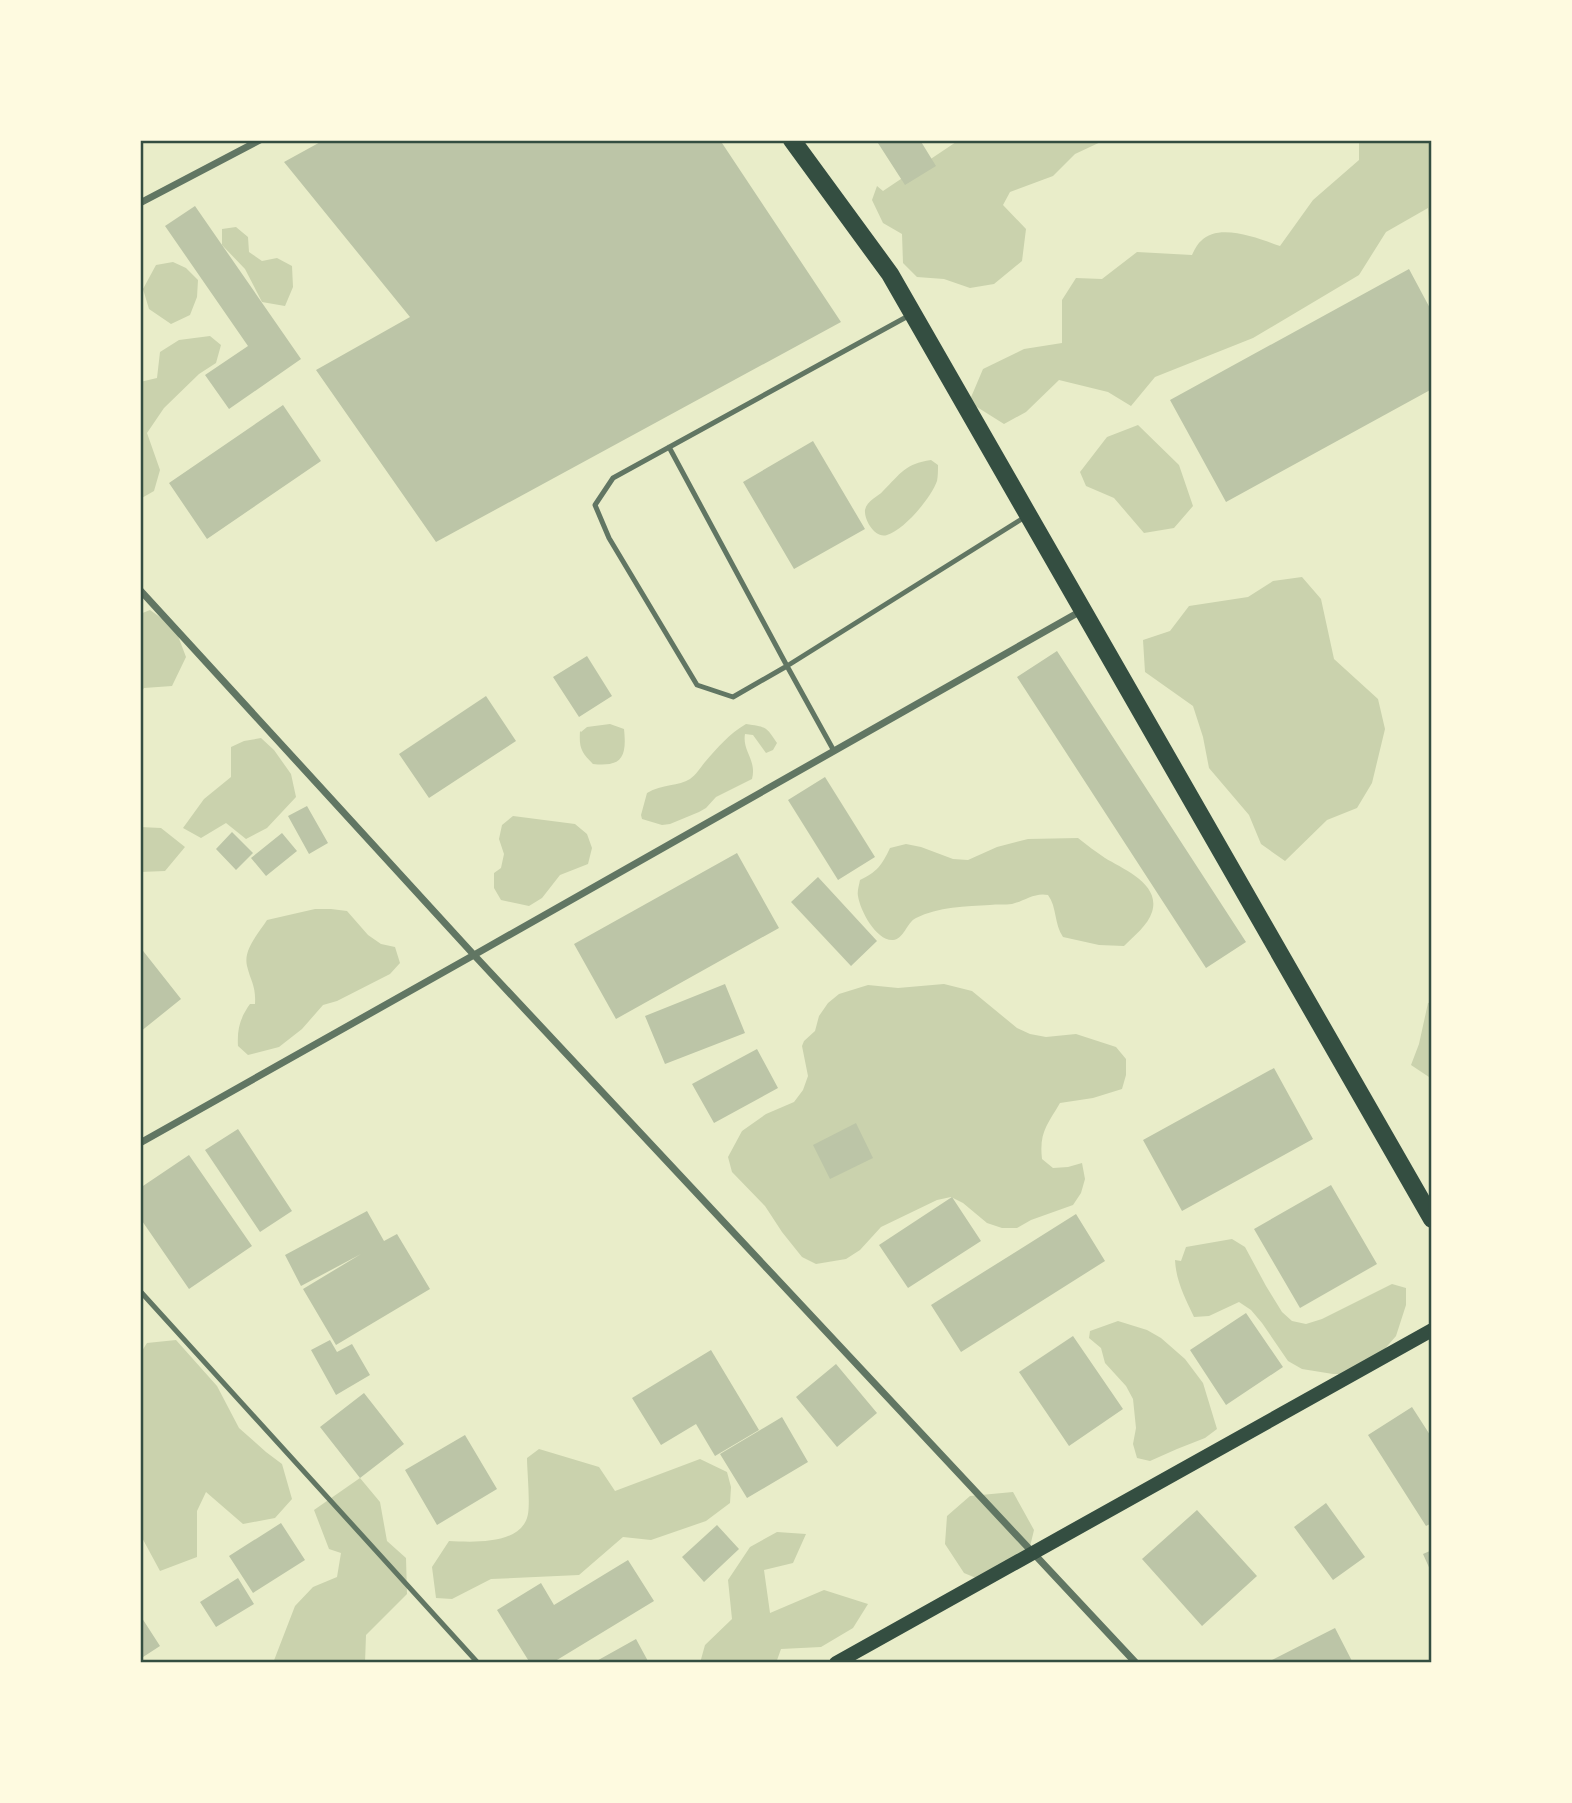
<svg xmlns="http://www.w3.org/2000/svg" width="1572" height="1803" viewBox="0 0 1572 1803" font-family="'Asap Condensed',sans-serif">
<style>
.green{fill:#cad2ad}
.building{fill:#bcc5a7}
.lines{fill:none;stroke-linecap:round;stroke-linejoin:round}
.service{stroke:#617663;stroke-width:5}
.minor{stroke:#617663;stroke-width:7}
.secondary{stroke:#344e41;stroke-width:14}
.primary{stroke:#344e41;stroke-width:18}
.neatline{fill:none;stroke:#344e41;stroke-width:2.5}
</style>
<rect width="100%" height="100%" fill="#e9edc9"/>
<path class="green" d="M959,140H1105L1075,154L1053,176L1010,192L1003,205L1026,229L1022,261L994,284L970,288L944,279L917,277L903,263L902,234L883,223L872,200L877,186L883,191Z
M1359,140H1432V265L1428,208L1386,232L1359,275L1253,338L1155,377L1131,406L1108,392L1059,380L1026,412L1004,424L969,402L983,369L1024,349L1062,343V300L1076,278L1102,279L1137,252L1192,255C1194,251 1197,244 1201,241C1219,222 1260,239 1280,246L1313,200L1359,160Z
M236,227L248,237L249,252L262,261L277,258L292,266L293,287L285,306L262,302L245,269L222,245V229Z
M173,262L186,268L198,280L197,297L190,315L171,324L149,309L143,289L156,265Z
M210,336L221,345L216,363L199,374L164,408L147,433L160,470L154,491L140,499V382L157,378L160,352L179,340Z
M1138,425L1179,465L1193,506L1174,528L1144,533L1114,498L1086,486L1080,472L1107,437Z
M931,460L938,465C938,470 938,476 937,481C931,498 904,530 887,535C875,539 864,520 865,510C867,500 878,497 883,491C901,473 905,464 931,460Z
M1302,577L1321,599L1334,659L1378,699L1385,729L1372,783L1357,808L1327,820L1285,861L1261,844L1249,815L1209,768L1203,737L1193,706L1145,672L1143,640L1170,631L1189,606L1248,597L1273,581Z
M150,610L175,628L186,657L172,686L144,688L140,694V614Z
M610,724L624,729C627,757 622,767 593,764C581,752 579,748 580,731L581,732L587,727Z
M746,724C766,727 766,726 777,743L773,750L766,753L753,735L745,734C742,751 757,760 752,779L716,797L706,808L699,812L670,824L662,825L642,819L641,815L647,793C662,784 679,786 690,779C696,775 700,768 705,762C717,748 730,733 746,724Z
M261,738L274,750L291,774L296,797L267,828L246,839L226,823L201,838L183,828L204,799L231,777V747L244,741Z
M513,816L575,824L587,834L592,848L588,864L560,875L542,898L529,906L501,900L494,888V873L501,868L504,854L499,839L502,825Z
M140,827L161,828L185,847L165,871L140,872Z
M1078,838C1087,845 1096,852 1105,858C1123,869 1161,884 1152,912C1148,925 1134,936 1124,946L1099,945L1063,937C1054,924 1057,907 1048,895C1035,892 1024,901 1012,904C1005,905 997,904 990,905C966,906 938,907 916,918C907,922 904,939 893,940C876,941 860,910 858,896C857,891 859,886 860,880C877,872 882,865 890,848L906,844L921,847L953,859L968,860L997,847L1028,839Z
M315,909H331L347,911L368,935L381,944L395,947L400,963L390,974L337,1001L323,1005L302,1029L279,1047L248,1055L238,1046C237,1029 240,1018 250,1004H255C256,986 251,982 247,966C243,949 259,933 267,920Z
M944,984L972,991L1017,1028L1030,1034L1046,1037L1076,1034L1116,1047L1126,1059V1075L1122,1089L1093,1098L1060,1103C1047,1125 1039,1133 1042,1159L1053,1168L1068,1167L1082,1163L1085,1179L1081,1193L1073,1205L1031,1220L1017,1228H1002L987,1223L963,1203L951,1197L937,1200L881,1227L860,1250L846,1259L816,1264L802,1257L782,1232L765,1206L732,1172L728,1157L742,1131L766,1114L794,1102L803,1090L808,1076L802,1046L804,1041L815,1031L819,1016L828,1003L839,994L868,985L898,988Z
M1432,1002V1079L1411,1065L1419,1044L1428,1003Z
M1232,1239L1245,1247L1266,1286L1282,1312L1292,1321L1306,1324L1322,1319L1392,1284L1406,1288V1305L1396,1336L1376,1359L1348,1374H1333L1302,1369L1288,1361L1262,1323L1251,1310L1239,1302L1209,1316L1194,1317C1185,1298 1176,1281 1175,1260L1181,1261L1186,1247Z
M1118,1321L1147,1330L1161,1338L1185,1359L1203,1383L1217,1429L1205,1438L1177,1449L1150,1461L1137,1458L1133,1444L1136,1428L1133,1399L1126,1386L1105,1363L1101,1348L1089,1338L1090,1331Z
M176,1340L217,1386L239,1428L266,1452L282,1464L292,1499L275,1518L243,1524L206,1492L197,1511V1557L160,1571L140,1534V1354L147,1343Z
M539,1449L599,1467L615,1491L700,1459L727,1472L731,1487L730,1503L706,1521L651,1540L623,1537L579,1575L491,1579L452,1599L436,1598L432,1567L449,1541C472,1542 518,1545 527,1518C531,1509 527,1470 527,1458Z
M360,1478L380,1502L387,1541L406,1558L407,1594L366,1635L365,1663H273L295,1606L313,1587L337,1577L341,1553L329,1549L314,1510Z
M1013,1492L1034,1530L1027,1559L988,1583L964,1573L945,1544L947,1516L970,1496Z
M777,1532L806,1534L793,1563L764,1570L770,1613L824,1590L868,1604L853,1628L821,1647L781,1649L776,1663H700L705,1645L732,1619L728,1580L750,1547Z"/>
<path class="building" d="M324,140H720L841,322L436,542L316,370L410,317L284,162Z
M876,140H920L936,166L905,185Z
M195,206L301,359L229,409L205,375L248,346L165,226Z
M1409,269L1432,312V389L1226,502L1170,400Z
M283,405L321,461L207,539L169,483Z
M813,441L865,529L794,569L743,482Z
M1057,651L1246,942L1206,968L1017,677Z
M587,656L612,696L579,717L553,677Z
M486,696L516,741L429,798L399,754Z
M825,777L875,857L838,880L788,800Z
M307,806L328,843L309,854L288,816Z
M232,832L253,853L236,870L216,849Z
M282,833L297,851L266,876L251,858Z
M737,853L779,928L616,1019L574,944Z
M818,877L877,941L851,966L791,902Z
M140,947L181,999L140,1032Z
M725,984L745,1033L665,1064L645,1016Z
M757,1049L778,1088L714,1123L692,1084Z
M1274,1068L1313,1139L1182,1211L1143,1140Z
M856,1123L873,1158L830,1179L813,1145Z
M238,1129L292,1211L260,1232L205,1150Z
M189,1155L252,1246L189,1289L140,1218V1188Z
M1331,1185L1377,1264L1300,1308L1254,1229Z
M952,1197L981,1241L908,1288L879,1245Z
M367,1211L384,1241L397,1234L430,1289L336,1345L303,1289L361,1254L301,1286L285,1255Z
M1076,1214L1105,1261L961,1352L931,1305Z
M1246,1313L1283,1367L1226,1405L1190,1350Z
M1073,1336L1123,1409L1069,1446L1019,1372Z
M330,1340L337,1352L352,1344L370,1375L336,1395L311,1350Z
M711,1350L759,1430L715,1456L696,1424L661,1445L632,1398Z
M836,1364L877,1413L837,1447L796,1397Z
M364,1393L404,1444L360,1478L320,1427Z
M1412,1407L1432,1438V1523L1426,1526L1368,1435Z
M782,1417L808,1462L747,1498L720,1454Z
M465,1435L497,1489L437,1525L405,1470Z
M1326,1503L1365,1557L1333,1580L1294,1527Z
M1197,1510L1257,1576L1202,1626L1142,1559Z
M281,1523L305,1560L253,1593L229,1556Z
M717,1525L739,1549L704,1582L682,1557Z
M1432,1550V1574L1423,1554Z
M628,1560L654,1601L552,1663H530L497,1610L541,1583L554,1605Z
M238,1578L254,1604L216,1627L200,1602Z
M140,1615L160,1646L140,1659Z
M1335,1628L1353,1663H1266Z
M636,1639L649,1663H593Z"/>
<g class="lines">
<path class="service" d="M910,315L613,478L595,505L609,538L697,685L733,697L787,666L1025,517
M669,447L787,666L834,751
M140,1291L478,1663"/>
<path class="minor" d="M140,203L260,140
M140,590L474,955L1136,1663
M140,1143L474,955L1081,611"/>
<path class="secondary" d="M836,1663L1432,1330"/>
<path class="primary" d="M792,140L890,274L1432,1219"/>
</g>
<rect width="1572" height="1803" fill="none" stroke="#fefae0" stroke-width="284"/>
<rect x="142" y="142" width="1288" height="1519" class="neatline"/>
</svg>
